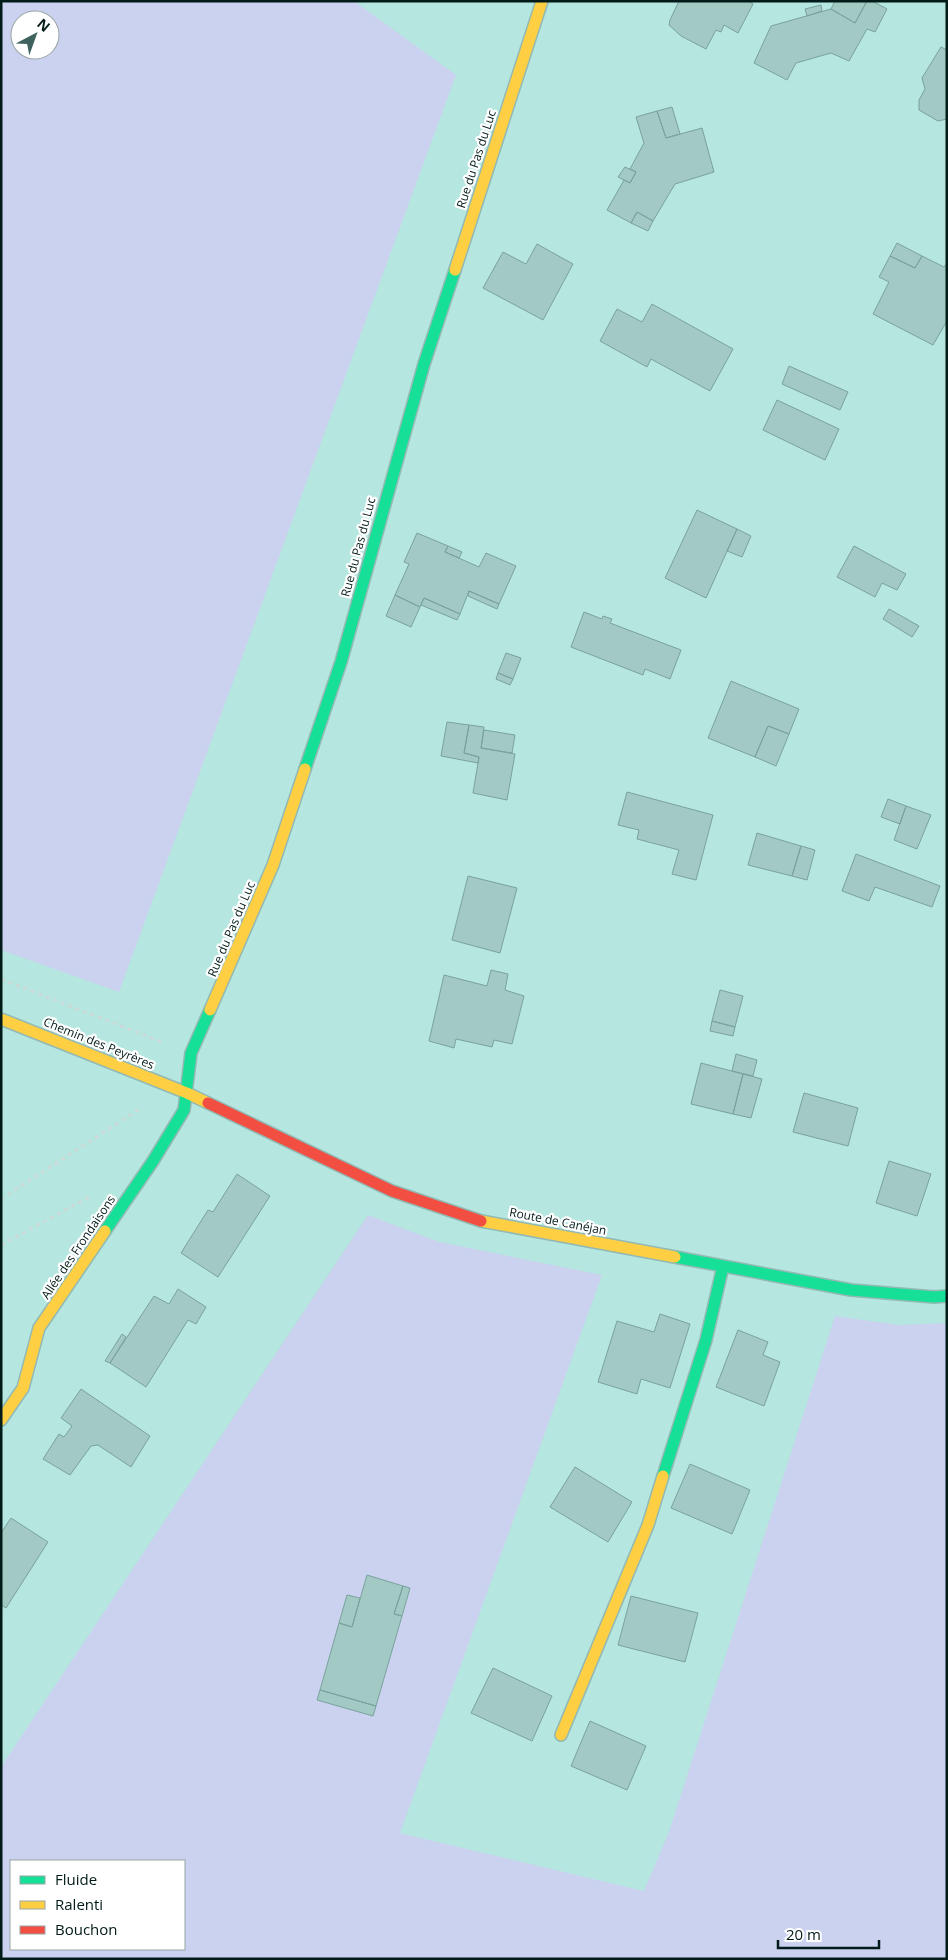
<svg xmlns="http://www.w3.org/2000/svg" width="948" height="1960" viewBox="0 0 948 1960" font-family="'Open Sans',sans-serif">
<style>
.green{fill:#cad2ef;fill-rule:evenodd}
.building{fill:#a2c9c4;stroke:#7aa29d}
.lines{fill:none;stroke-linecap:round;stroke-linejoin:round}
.fast-casing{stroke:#92b9b4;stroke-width:14}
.slow-casing{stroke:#92b9b4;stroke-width:14}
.jam-casing{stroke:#92b9b4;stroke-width:14}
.path{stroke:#cadad7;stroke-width:3;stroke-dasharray:4 4;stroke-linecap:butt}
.fast{stroke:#16e098;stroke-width:11}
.slow{stroke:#ffcf43;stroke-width:11}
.jam{stroke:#f24e42;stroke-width:11}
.labels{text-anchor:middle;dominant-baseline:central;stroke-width:4.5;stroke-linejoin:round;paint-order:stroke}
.street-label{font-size:12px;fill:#001b18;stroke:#fff}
</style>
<rect width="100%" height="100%" fill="#b5e6df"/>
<path class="green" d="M1,1H354L456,75L119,992L1,950ZM20,20H50V50H20Z
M368,1215L439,1242L602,1275L400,1833L644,1891L669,1832L835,1316L899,1325L947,1323V1959H1V1767ZM11,1861H184V1949H11Z"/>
<path class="building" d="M679,1H748L753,4L738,33L724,25L721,32L716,30L706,49L681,36L669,25L670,20Z
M835,1H867L855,23L831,9Z
M867,1H872L887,9L875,32L867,29L849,61L831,53L796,63L787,80L754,63L771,26L831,9L855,23Z
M821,5L822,11L807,16L805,9Z
M941,47L947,50V119L938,121L919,110V100L925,89L922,78Z
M672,107L680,134L666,138L657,111Z
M657,111L666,138L702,128L714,172L675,184L653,221L637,212L631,223L607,210L624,180L630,183L636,172L630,169L644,143L636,117Z
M625,167L636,172L630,183L618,177Z
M637,212L653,221L648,231L631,223Z
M897,243L922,256L915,268L890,256Z
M537,244L573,264L543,320L483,288L503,252L526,264Z
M890,256L915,268L922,256L944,267L947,263V321L933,345L873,314L889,282L879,277Z
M652,304L733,349L710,391L651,359L647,367L600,341L617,309L642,322Z
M789,366L848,392L840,410L782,384Z
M777,400L839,429L825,460L763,430Z
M697,510L737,529L706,598L665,578Z
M737,529L751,536L742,557L727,551Z
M417,533L448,546L445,552L479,567L486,553L516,566L499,604L469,591L460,614L424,598L420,607L395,595L409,564L404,562Z
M448,546L462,552L459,558L445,552Z
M854,546L906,574L897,590L882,583L875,597L837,577Z
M469,591L499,604L497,609L468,596Z
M395,595L420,607L411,627L386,616Z
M424,598L460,614L457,620L421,605Z
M889,609L919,626L912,637L883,619Z
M584,612L602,619L603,616L612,619L610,623L681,650L670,679L645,669L643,675L571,647Z
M506,653L521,658L513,679L498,673Z
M498,673L513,679L510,685L496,679Z
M731,681L799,709L789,734L768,726L755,757L708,738Z
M447,722L469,725L464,753L479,757L478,763L441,756Z
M469,725L484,727L481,748L515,754L507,800L473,793L479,757L464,753Z
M768,726L789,734L776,766L755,757Z
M484,730L515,735L512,753L481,748Z
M627,792L713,815L696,880L672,874L679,850L637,839L639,830L618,825Z
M888,799L906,806L900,824L881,817Z
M906,806L931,815L917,849L894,840Z
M757,833L801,846L792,876L748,865Z
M801,846L815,850L807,880L792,876Z
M856,854L940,886L932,907L875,887L869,901L842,891Z
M468,876L517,888L500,953L452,940Z
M491,970L508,974L505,990L524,996L512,1044L494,1040L492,1047L456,1039L454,1048L429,1041L444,975L487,986Z
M720,990L743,996L735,1027L712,1021Z
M712,1021L735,1027L733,1036L710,1031Z
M736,1054L757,1060L753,1076L732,1071Z
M701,1063L743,1074L733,1114L691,1104Z
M743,1074L762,1079L751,1118L733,1114Z
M804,1093L858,1108L848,1146L793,1132Z
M889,1161L931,1174L917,1216L876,1203Z
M237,1174L270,1196L218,1277L181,1253L208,1210L213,1212Z
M178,1289L206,1307L196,1324L188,1320L146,1387L110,1363L154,1296L169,1304Z
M660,1314L690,1324L670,1388L641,1379L637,1394L598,1382L617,1321L654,1332Z
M738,1330L768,1342L763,1355L780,1362L764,1406L716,1387Z
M122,1334L126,1337L110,1363L105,1361Z
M81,1389L150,1436L131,1467L98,1445L91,1446L70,1475L43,1459L59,1434L64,1437L72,1426L61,1418Z
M690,1464L750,1490L732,1534L671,1508Z
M575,1467L632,1502L608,1542L550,1507Z
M11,1518L48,1542L6,1608L1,1605V1533Z
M367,1575L403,1586L394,1614L402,1616L376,1706L320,1690L339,1623L352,1627Z
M403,1586L410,1588L402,1616L394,1614Z
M347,1595L360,1598L352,1627L339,1623Z
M631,1596L698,1613L685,1662L618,1645Z
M493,1668L552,1696L532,1741L471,1713Z
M320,1690L376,1706L373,1716L317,1700Z
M590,1721L646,1746L627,1790L571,1766Z"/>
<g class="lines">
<defs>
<path id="fast" d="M305,769L341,662L424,364L455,270
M105,1231L153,1161L184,1110L191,1053L210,1010
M675,1257L851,1290L934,1297L947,1296
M663,1476L706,1340L723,1266"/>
<path id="slow" d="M455,270L542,1
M210,1010L273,865L305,769
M1,1019L187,1093L208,1103
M481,1221L675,1257
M1,1420L23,1388L39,1328L105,1231
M561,1735L648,1525L663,1476"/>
<path id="jam" d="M208,1103L392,1191L481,1221"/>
</defs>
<use href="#fast" class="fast-casing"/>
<use href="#slow" class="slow-casing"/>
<use href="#jam" class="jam-casing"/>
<path class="path" d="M1,979L162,1042
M1,1199L141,1108
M1,1245L89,1197"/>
<use href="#fast" class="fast"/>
<use href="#slow" class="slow"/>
<use href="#jam" class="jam"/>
</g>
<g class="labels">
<g class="street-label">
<text transform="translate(476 159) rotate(-72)">Rue du Pas du Luc</text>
<text transform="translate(358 547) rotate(-75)">Rue du Pas du Luc</text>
<text transform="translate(231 929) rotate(-67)">Rue du Pas du Luc</text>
<text transform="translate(99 1043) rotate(22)">Chemin des Peyrères</text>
<text transform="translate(558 1221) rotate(11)">Route de Canéjan</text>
<text transform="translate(78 1247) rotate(-56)">Allée des Frondaisons</text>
</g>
</g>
<rect width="948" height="1960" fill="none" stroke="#001b18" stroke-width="5"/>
<rect x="10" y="1860" width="175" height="90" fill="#ffffff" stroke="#99a4a3"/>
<rect x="20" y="1876" width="25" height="8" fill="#16e098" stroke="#99a4a3"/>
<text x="55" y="1885" font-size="15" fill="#001b18">Fluide</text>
<rect x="20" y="1901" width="25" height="8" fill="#ffcf43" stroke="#99a4a3"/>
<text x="55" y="1910" font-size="15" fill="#001b18">Ralenti</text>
<rect x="20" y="1926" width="25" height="8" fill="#f24e42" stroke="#99a4a3"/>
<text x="55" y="1935" font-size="15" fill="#001b18">Bouchon</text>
<g transform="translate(35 35) rotate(41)"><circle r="24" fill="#ffffff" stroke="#99a4a3"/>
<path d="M0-4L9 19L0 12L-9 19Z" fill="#3f625e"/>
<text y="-8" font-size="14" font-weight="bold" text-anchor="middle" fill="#001b18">N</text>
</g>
<path d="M778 1940v8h101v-8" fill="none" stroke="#001b18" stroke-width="2.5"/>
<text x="786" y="1940" font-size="15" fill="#001b18" stroke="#ffffff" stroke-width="4" paint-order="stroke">20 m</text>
</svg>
